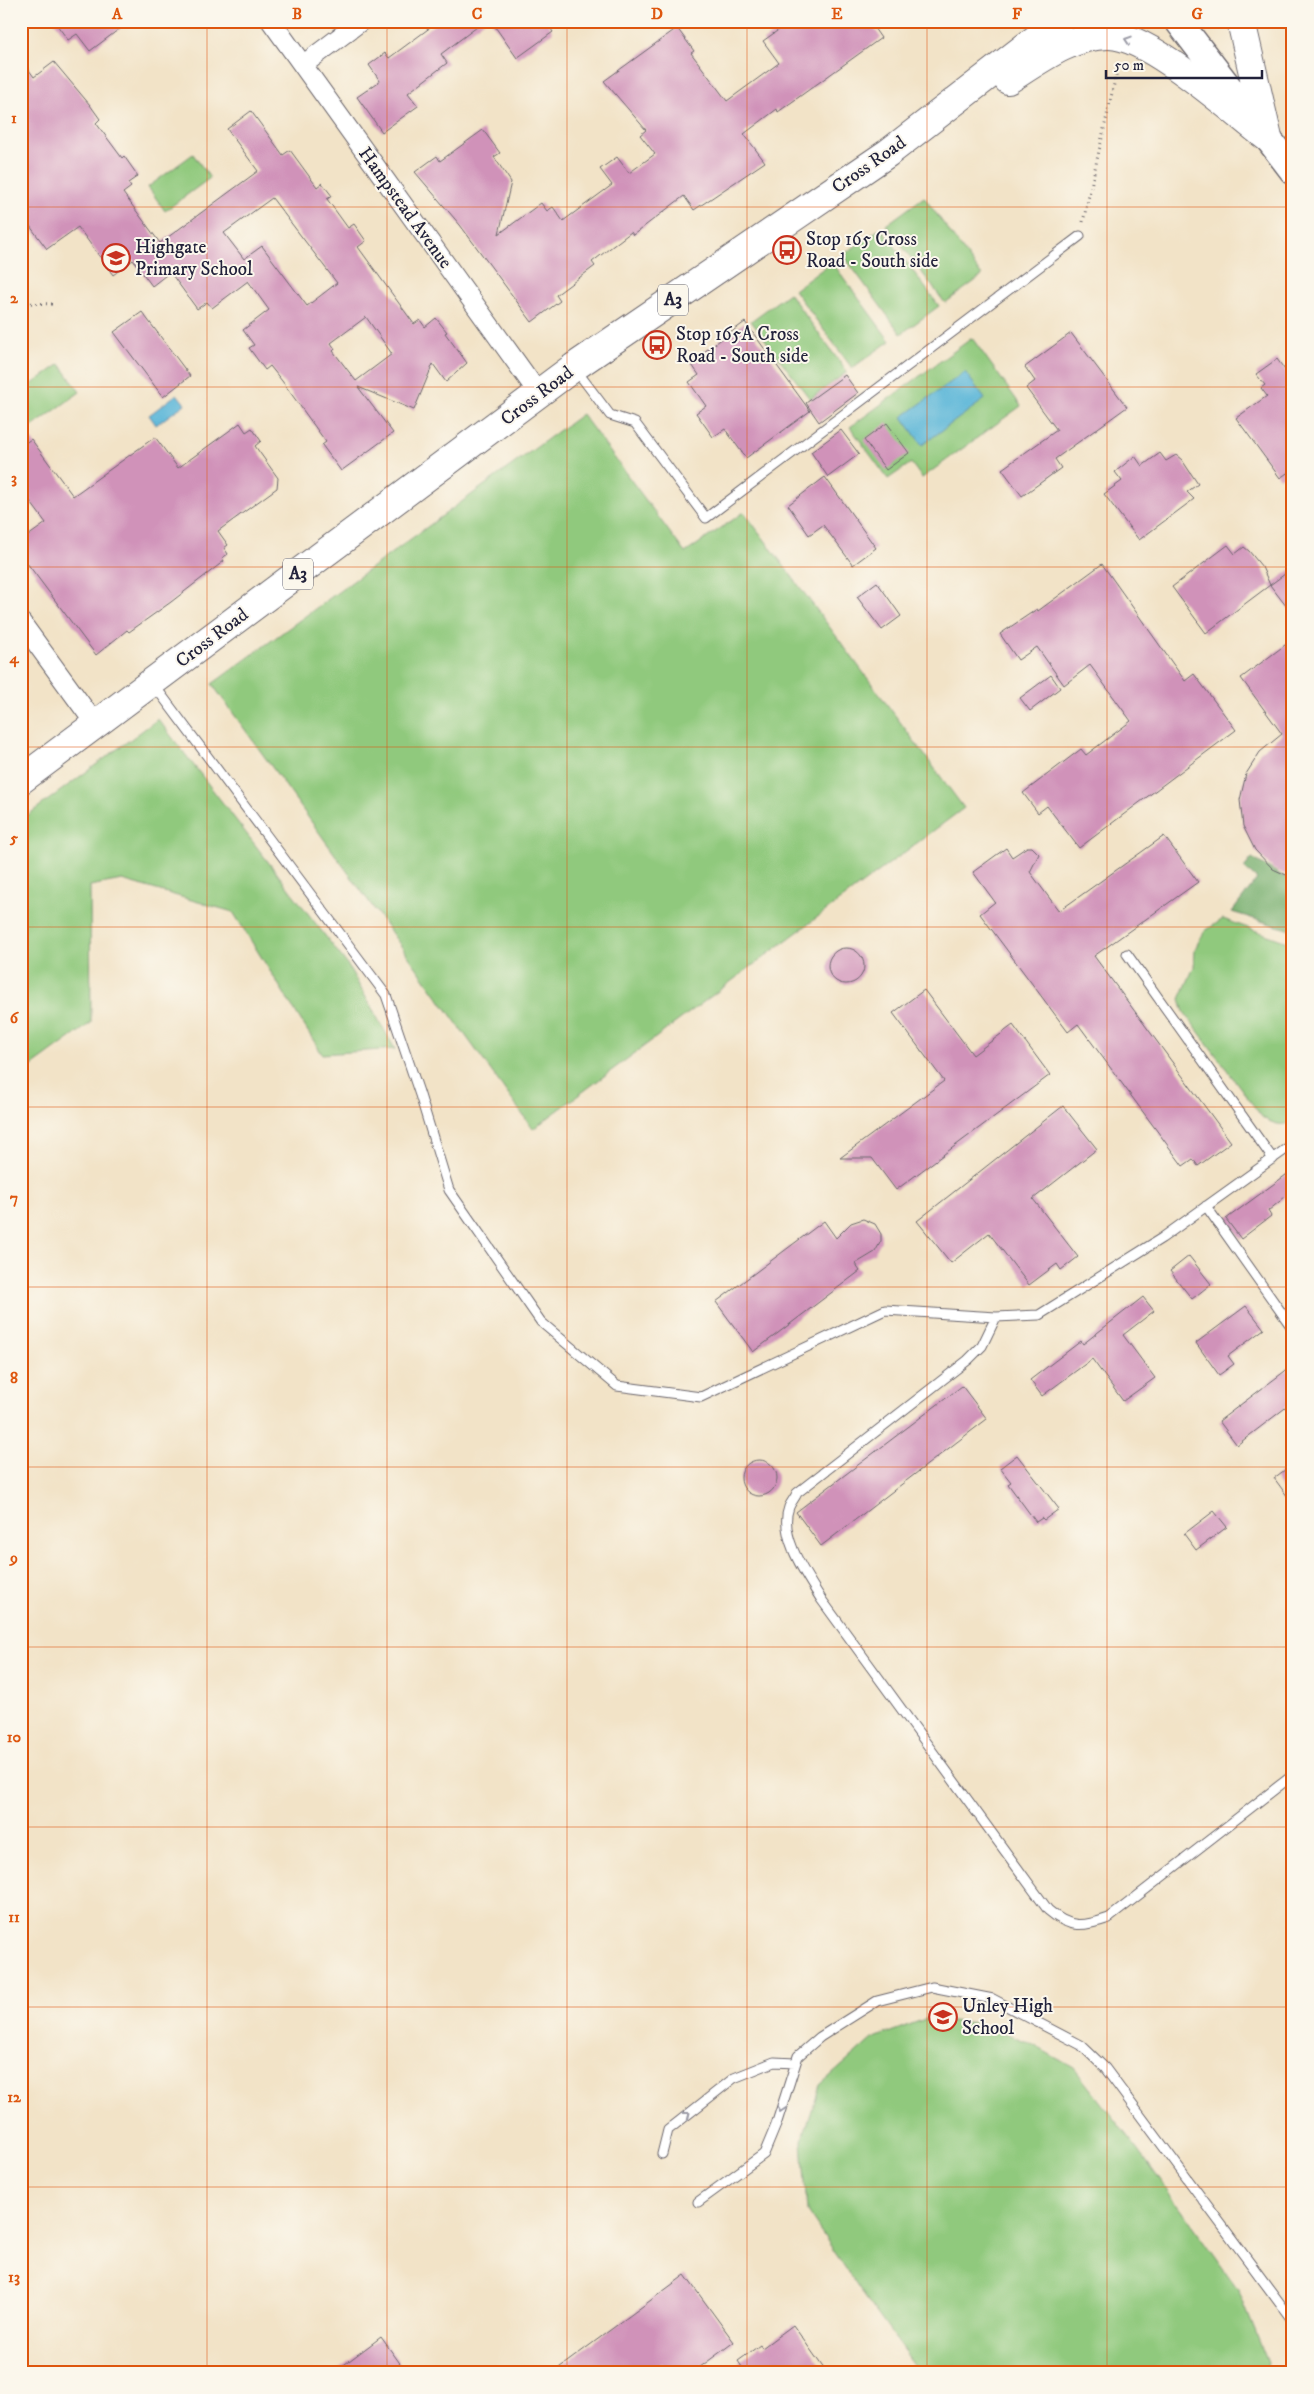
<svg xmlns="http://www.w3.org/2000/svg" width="1314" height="2394" viewBox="0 0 1314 2394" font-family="'IM FELL DW Pica',serif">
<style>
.green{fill:#90c97d;stroke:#59765c}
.forest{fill:#74ad6c;stroke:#4b6854}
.water{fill:#5ab6d8;stroke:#3e6c8a}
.building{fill:#d092b9;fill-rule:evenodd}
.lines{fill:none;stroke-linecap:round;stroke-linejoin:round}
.service-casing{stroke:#6b666c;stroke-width:11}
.minor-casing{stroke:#6b666c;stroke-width:21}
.secondary-casing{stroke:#6b666c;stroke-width:29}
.trunk-casing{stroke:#6b666c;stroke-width:30}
.path{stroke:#6b666c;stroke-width:3;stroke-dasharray:1 4;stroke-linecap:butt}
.service{stroke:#fff;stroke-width:9}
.minor{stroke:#fff;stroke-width:19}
.secondary{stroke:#fff;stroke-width:26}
.trunk{stroke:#fff;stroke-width:28}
.oneway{stroke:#9c9ca7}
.grid{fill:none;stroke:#de560e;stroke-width:1;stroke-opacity:0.55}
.labels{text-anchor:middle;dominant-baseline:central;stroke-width:4;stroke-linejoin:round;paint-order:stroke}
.shield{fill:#fbf7ec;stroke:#636270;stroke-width:1}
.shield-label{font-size:18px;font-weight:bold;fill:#22223b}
.street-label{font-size:19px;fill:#22223b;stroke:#fbf7ec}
.poi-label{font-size:19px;fill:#22223b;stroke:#fbf7ec;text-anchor:start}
.neatline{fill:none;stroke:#de560e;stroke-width:2}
.grid-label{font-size:16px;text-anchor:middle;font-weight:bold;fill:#de560e}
</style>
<rect width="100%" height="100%" fill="#fbf7ec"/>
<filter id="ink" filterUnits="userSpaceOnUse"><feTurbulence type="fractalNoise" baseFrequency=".02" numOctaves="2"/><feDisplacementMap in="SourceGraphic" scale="10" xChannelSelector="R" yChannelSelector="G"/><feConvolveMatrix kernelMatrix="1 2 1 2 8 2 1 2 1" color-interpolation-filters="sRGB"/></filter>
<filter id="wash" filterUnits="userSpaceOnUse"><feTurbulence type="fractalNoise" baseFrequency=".0096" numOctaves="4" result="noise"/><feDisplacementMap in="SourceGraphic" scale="20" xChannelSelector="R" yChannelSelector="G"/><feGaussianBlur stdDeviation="1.12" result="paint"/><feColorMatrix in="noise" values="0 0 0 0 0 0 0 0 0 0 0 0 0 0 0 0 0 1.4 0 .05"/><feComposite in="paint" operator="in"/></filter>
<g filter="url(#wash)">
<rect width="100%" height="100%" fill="#f2e3c7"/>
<path class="green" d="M193,154L210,178L165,211L148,187Z
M924,197L982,276L945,303L886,225Z
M881,228L939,306L901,334L843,255Z
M832,262L890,341L852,368L794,290Z
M789,293L847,372L810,399L751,321Z
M972,338L1021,406L922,478L911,463L888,479L850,427Z
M60,364L80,392L21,435V392Z
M582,414L685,553L744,512L964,808L533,1129L212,684Z
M158,719L347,964L395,1049L322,1054L233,912L122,880L90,886L91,1023L21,1074V820Z
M1223,919L1293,944V1121C1283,1128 1271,1123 1262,1117L1184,1012L1180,999L1194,967L1195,949L1199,941L1205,931Z
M925,2019L978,2023L1028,2042L1074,2068L1139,2151L1238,2289L1268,2363L1265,2373H920L865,2297L807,2211L802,2141L820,2085L872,2039Z"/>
<path class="forest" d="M1252,858L1293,882V931L1232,912L1257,879L1244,868Z"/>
<path class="water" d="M965,372L985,399L922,445L902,417Z
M177,394L185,404L156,425L149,415Z"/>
<g id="blocks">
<path class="building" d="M54,21H130L90,51L77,34L68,40Z
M439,21H485L441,54L447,63L408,93L418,106L382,132L357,97L380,81L369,65L385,53L389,58Z
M491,21H546L553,32L517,58Z
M791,21H869L881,38L778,112L777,109L744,134L765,162L694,210L684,196L633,235L631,232L592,262L595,266L556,295L560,301L532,322L460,225L415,172L437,156L440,161L483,130L500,153L494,157L511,182L499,234L541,203L547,211L553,207L563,221L612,185L600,169L617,157L629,173L655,154L640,135L646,130L604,81L677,28L694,51L691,53L727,101L779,63L763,41Z
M21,59L34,77L54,62L90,105L100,119L96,123L122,158L124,156L138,176L128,183L131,187L123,193L160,243L258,171L227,129L251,111L283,155L290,150L317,187L322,183L332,196L327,199L348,228L354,224L366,241L358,247L414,324L420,320L425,327L436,318L447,332L445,333L467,363L446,382L433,364L414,410L358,387L393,433L341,471L322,445L326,442L282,381L270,366L265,370L249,348L254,345L243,330L269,310L248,281L212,308L207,302L197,309L170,272L152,286L133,260L113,275L78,227L47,249L21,214ZM272,198L337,283L307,306L262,246L244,259L224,233ZM366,317L392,354L356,381L333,351L335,349L331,343Z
M142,312L190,376L163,397L114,332Z
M745,322L810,411L746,458L725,429L713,437L696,413L706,406L689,382L699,375L690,362Z
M1071,333L1127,407L1055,459L1061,468L1022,496L1002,469L1057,430L1026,388L1035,381L1025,367Z
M1277,359L1293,381V469L1280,478L1236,418L1267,396L1261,388L1265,385L1256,374Z
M845,375L858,393L819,422L806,403Z
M240,423L246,432L252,428L261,441L255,446L278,478L277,488L218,531L228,545L224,548L228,554L222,558L224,561L171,602L129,632L127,630L96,655L21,555V541L46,523L21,489V446L31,439L73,496L155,437L178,468Z
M887,423L909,453L886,470L864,440Z
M841,430L859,454L828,477L811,452Z
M1160,453L1166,461L1176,455L1182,460L1198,484L1187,492L1194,499L1139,540L1104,494L1122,481L1115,472L1135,456L1142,466Z
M825,477L876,548L853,565L823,525L809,535L788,505Z
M1228,545L1235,554L1244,547L1249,551L1262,567L1270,585L1293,568V615L1270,585L1206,633L1172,587Z
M1102,564L1185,681L1194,674L1236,730L1079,848L1047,806L1038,813L1023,793L1081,749L1086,755L1131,721L1090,665L1064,685L1037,647L1018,660L1000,634L1037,609L1038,611Z
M877,582L901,616L882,630L857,597Z
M1293,639V878L1273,869L1255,850L1243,826L1240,800L1246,774L1260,752L1282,734L1241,678Z
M1051,675L1060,688L1030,711L1020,698Z
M1164,836L1198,882L1094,956L1231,1142L1198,1166L1193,1159L1183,1166L1078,1024L1068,1032L980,914L995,902L973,872L1006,848L1012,857L1027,847H1032L1039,854L1030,872L1059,911Z
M828 966a18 18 0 1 1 36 0a18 18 0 1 1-36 0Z
M924,990L973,1055L1013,1025L1050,1075L896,1190L872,1158H840L944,1081L893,1013Z
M1063,1106L1097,1149L1033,1199L1078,1257L1061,1270L1057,1264L1029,1285L989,1233L951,1263L917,1221Z
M1290,1172L1291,1192L1268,1211L1271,1216L1241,1239L1226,1219Z
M863,1219L875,1224L881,1234V1241L875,1252L855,1264L860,1271L753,1352L716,1302L824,1221L836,1238L851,1223Z
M1189,1256L1211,1284L1192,1299L1170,1271Z
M1143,1297L1154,1311L1123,1335L1155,1378L1123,1401L1092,1359L1042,1396L1030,1380L1081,1341L1083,1344Z
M1246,1306L1264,1329L1228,1356L1234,1364L1219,1375L1196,1343Z
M1293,1365V1402L1237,1445L1219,1421Z
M962,1386L987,1419L821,1546L796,1512Z
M1017,1455L1059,1509L1044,1520L1042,1518L1036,1522L1008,1484L1011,1482L1000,1468Z
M741 1478a18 18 0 1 1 36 0a18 18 0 1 1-36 0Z
M1293,1464V1504L1274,1478Z
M1214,1511L1227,1527L1196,1550L1184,1534Z
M685,2275L734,2342L692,2373H669L662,2363L648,2373H552Z
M793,2325L827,2373H746L738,2361L760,2345L762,2348Z
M381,2337L407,2373H333Z"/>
</g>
</g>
<g filter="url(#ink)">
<use href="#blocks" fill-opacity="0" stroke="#6b666c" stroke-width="1"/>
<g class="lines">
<defs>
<path id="service" d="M1281,152L1293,143
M576,370L610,415L635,423L706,518L1080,236
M154,685L386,995L420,1095L449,1190L541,1322L617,1386L701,1397L885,1310L996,1317L1039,1315L1162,1238L1293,1144
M1127,954L1273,1159
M1206,1206L1293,1329
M996,1317L982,1346L968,1360L797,1493C795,1498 791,1502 789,1507C778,1536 807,1576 821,1599L1048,1910C1070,1929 1083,1927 1109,1918L1293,1775
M662,2154L668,2130L734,2078L774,2062L795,2063
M698,2202L764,2154L776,2125L798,2056L820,2037L877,2001L932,1987L993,1999L1081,2045L1105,2068L1293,2321"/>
<path id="minor" d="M271,21L539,394
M303,65L361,21
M21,622L96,725"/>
<path id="secondary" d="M1178,21L1293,171"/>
<path id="trunk" d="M1241,21L1268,138
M1008,80C1038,61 1072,35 1108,35C1148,34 1234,112 1268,138
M21,780L574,367L888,153L1059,21"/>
</defs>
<use href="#service" class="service-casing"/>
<use href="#minor" class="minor-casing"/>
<use href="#secondary" class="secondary-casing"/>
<use href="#trunk" class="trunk-casing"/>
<path class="path" d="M1083,222L1119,62
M21,303L54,304"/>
<use href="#service" class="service"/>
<use href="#minor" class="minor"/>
<use href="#secondary" class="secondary"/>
<use href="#trunk" class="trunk"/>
</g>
<defs><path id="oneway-chevron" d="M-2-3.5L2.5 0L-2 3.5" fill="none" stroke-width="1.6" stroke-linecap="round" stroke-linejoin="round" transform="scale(1.25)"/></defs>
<g class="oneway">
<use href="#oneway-chevron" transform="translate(1128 40) rotate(-162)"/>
<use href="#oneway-chevron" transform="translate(781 2109) rotate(108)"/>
<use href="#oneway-chevron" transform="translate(687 2115) rotate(-38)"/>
</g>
</g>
<path class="grid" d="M207,21V2373M387,21V2373M567,21V2373M747,21V2373M927,21V2373M1107,21V2373M21,207H1293M21,387H1293M21,567H1293M21,747H1293M21,927H1293M21,1107H1293M21,1287H1293M21,1467H1293M21,1647H1293M21,1827H1293M21,2007H1293M21,2187H1293"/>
<defs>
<symbol id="bus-ring" viewBox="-11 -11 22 22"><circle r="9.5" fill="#fbf7ec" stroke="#c8321e" stroke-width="1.5"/><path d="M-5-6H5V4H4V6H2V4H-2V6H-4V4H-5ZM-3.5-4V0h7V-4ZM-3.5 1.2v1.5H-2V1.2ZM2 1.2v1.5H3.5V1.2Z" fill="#c8321e"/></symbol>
<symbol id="school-ring" viewBox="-11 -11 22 22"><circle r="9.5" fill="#fbf7ec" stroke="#c8321e" stroke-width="1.5"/><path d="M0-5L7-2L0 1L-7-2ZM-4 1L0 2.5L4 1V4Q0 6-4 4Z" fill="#c8321e"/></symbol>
</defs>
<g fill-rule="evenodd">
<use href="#bus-ring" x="771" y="234" width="32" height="32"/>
<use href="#school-ring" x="100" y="242" width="32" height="32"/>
<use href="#bus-ring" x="641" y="329" width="32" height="32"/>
<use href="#school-ring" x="927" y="2001" width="32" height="32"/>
</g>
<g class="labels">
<g class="shield">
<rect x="658" y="284.5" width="30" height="31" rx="4"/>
<rect x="283" y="558.5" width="30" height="31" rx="4"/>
</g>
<g class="shield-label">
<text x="673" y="300">A3</text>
<text x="298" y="574">A3</text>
</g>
<g class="street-label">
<text transform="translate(869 165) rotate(-35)">Cross Road</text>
<text transform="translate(405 208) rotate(54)">Hampstead Avenue</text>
<text transform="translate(537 396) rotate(-37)">Cross Road</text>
<text transform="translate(212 638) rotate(-37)">Cross Road</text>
</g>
<g class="poi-label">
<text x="806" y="239">Stop 165 Cross<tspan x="806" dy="22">Road - South side</tspan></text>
<text x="135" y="247">Highgate<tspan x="135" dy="22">Primary School</tspan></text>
<text x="676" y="334">Stop 165A Cross<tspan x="676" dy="22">Road - South side</tspan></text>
<text x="962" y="2006">Unley High<tspan x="962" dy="22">School</tspan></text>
</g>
</g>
<rect width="1314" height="2394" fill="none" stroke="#fbf7ec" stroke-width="55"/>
<path d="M1106 70v8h156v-8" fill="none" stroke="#22223b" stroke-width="2.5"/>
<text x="1114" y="70" font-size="15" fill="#22223b" stroke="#fbf7ec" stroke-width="4" paint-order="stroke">50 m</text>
<rect x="28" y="28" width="1258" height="2338" class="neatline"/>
<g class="grid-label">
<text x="117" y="19">A</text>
<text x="297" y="19">B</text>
<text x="477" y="19">C</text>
<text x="657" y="19">D</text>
<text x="837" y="19">E</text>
<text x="1017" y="19">F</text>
<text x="1197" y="19">G</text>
<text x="14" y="123">1</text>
<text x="14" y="303">2</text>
<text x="14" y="483">3</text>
<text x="14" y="663">4</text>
<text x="14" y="843">5</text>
<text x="14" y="1023">6</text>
<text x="14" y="1203">7</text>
<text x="14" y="1383">8</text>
<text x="14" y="1563">9</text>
<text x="14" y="1742">10</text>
<text x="14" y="1922">11</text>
<text x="14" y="2102">12</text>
<text x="14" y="2282">13</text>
</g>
</svg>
